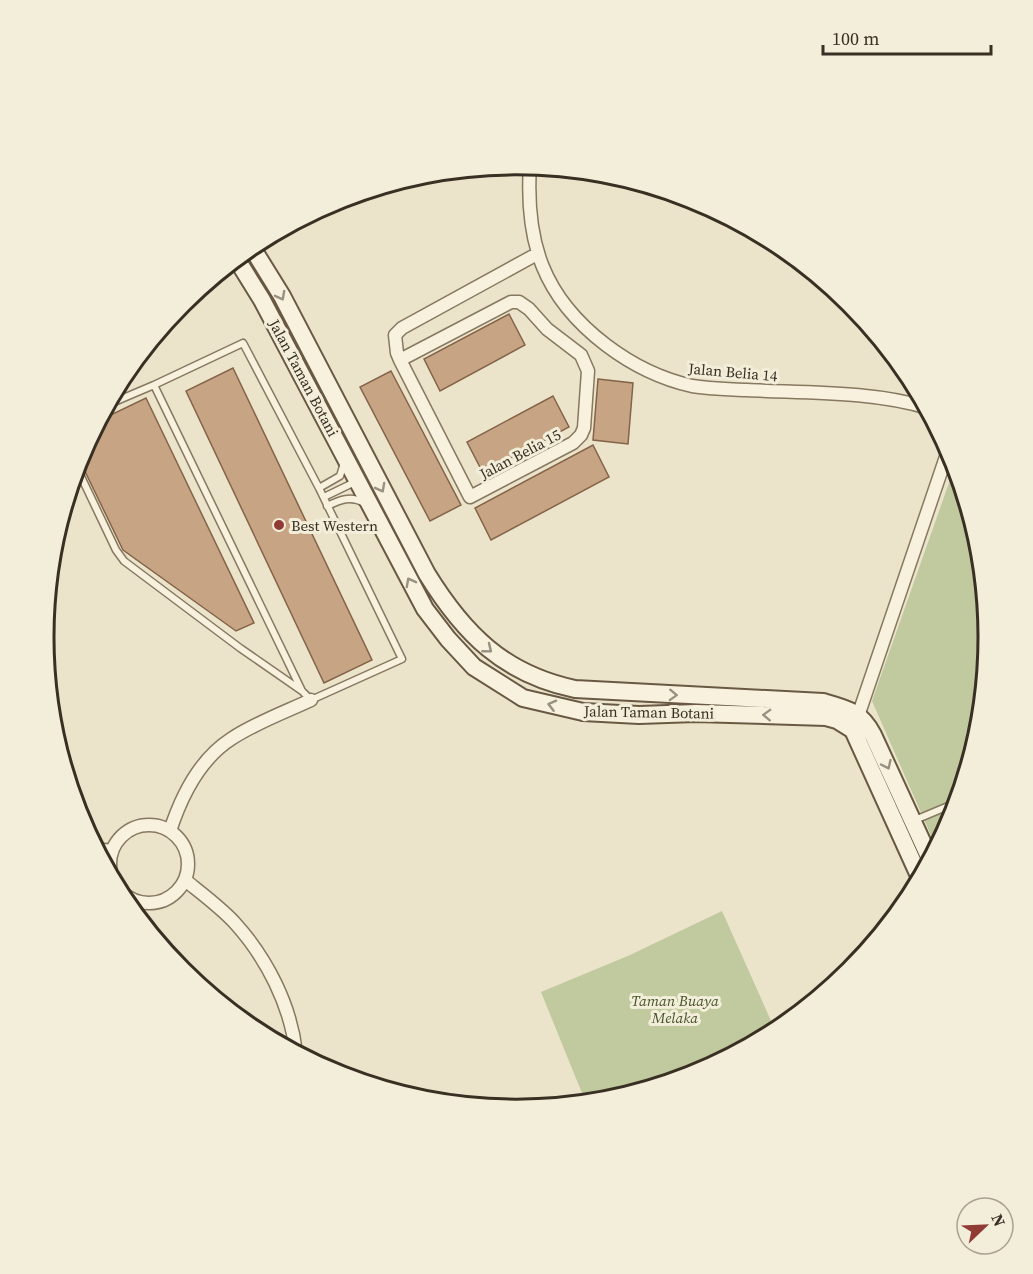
<svg xmlns="http://www.w3.org/2000/svg" width="1033" height="1274" viewBox="0 0 1033 1274" font-family="'Source Serif 4',serif">
<style>
.green{fill:#c1c99f}
.building{fill:#c6a484;stroke:#846448;stroke-width:1.5}
.lines{fill:none;stroke-linecap:round;stroke-linejoin:round}
.lane-casing{stroke:#877860;stroke-width:9}
.street-casing{stroke:#877860;stroke-width:15}
.secondary-casing{stroke:#695943;stroke-width:20}
.lane{stroke:#f7f1de;stroke-width:6}
.street{stroke:#f7f1de;stroke-width:12}
.secondary{stroke:#f7f1de;stroke-width:16}
.oneway{stroke:#989080}
.poi-dot{fill:#913b35;stroke:#f3eeda;stroke-width:2}
.labels{text-anchor:middle;dominant-baseline:central;stroke-width:6;stroke-linejoin:round;paint-order:stroke}
.street-label{font-size:15px;fill:#392f22;stroke:#f3eeda}
.poi-label{font-size:15px;fill:#392f22;stroke:#f3eeda;text-anchor:start}
.park-label{font-size:15px;font-style:italic;fill:#46542b;stroke:#f3eeda}
.rim{fill:none;stroke:#392f22;stroke-width:3}
</style>
<rect width="100%" height="100%" fill="#ebe4cb"/>
<path class="green" d="M956,463L980,545L989,637L980,730L953,818L937,849L872,701Z
M722,911L776,1032L697,1074L608,1101L586,1103L541,992L630,955Z"/>
<path class="building" d="M509,314L525,345L440,391L424,359Z
M233,368L372,660L324,683L186,391Z
M391,371L461,505L430,521L360,387Z
M598,379L633,383L628,444L593,440Z
M553,396L569,427L483,473L467,442Z
M146,398L254,623L236,631L123,550L79,459L98,421Z
M593,445L609,477L491,540L475,508Z"/>
<g class="lines">
<defs>
<path id="lane" d="M243,343L319,488L402,659L311,700L302,691L154,385Z
M107,405L154,385
M76,466L116,550L124,561L240,648L302,691
M319,488L340,476L344,463
M324,497L357,481
M327,506C340,500 351,495 364,503
M915,820L958,802"/>
<path id="street" d="M530,165C525,242 543,297 606,345C631,364 661,379 692,386C710,389 728,389 747,390C804,393 873,391 928,408
M400,360L511,302H519L529,309L547,329L581,355L588,371L584,428L581,435L573,443L470,497L400,360L397,353L395,335L402,328L537,254
M856,722L949,448
M110 864a39 39 0 1 1 78 0a39 39 0 1 1-78 0Z
M170,831C181,797 200,759 231,739C255,723 285,712 311,700
M96,849L111,851
M185,880C201,893 220,907 234,922C266,957 291,1005 296,1053"/>
<path id="secondary" d="M251,246L282,296L427,574C464,634 504,674 575,689L823,702C848,709 861,712 873,735L931,861
M236,258L262,300L425,609L448,639L474,667L523,698L583,712L639,715L696,713L826,717L837,720L853,730L921,880"/>
</defs>
<use href="#lane" class="lane-casing"/>
<use href="#street" class="street-casing"/>
<use href="#secondary" class="secondary-casing"/>
<use href="#lane" class="lane"/>
<use href="#street" class="street"/>
<use href="#secondary" class="secondary"/>
</g>
<defs><path id="oneway-chevron" d="M-2-3.5L2.5 0L-2 3.5" fill="none" stroke-width="1.6" stroke-linecap="round" stroke-linejoin="round" transform="scale(1.5)"/></defs>
<g class="oneway">
<use href="#oneway-chevron" transform="translate(281 296) rotate(62)"/>
<use href="#oneway-chevron" transform="translate(381 488) rotate(62)"/>
<use href="#oneway-chevron" transform="translate(410 582) rotate(-118)"/>
<use href="#oneway-chevron" transform="translate(488 649) rotate(39)"/>
<use href="#oneway-chevron" transform="translate(673 695) rotate(2)"/>
<use href="#oneway-chevron" transform="translate(552 705) rotate(-166)"/>
<use href="#oneway-chevron" transform="translate(767 715) rotate(-178)"/>
<use href="#oneway-chevron" transform="translate(887 765) rotate(65)"/>
</g>
<circle class="poi-dot" cx="279" cy="525" r="6"/>
<g class="labels">
<g class="street-label">
<text transform="translate(733 372) rotate(5)">Jalan Belia 14</text>
<text transform="translate(304 378) rotate(62)">Jalan Taman Botani</text>
<text transform="translate(520 454) rotate(-28)">Jalan Belia 15</text>
<text transform="translate(649 712) rotate(1)">Jalan Taman Botani</text>
</g>
<g class="poi-label">
<text x="291" y="525">Best Western</text>
</g>
<g class="park-label">
<text x="675" y="1000">Taman Buaya<tspan x="675" dy="17">Melaka</tspan></text>
</g>
</g>
<path d="M0 0H1033V1274H0ZM54 637a462 462 0 1 1 924 0a462 462 0 1 1-924 0Z" fill="#f3eeda" fill-rule="evenodd"/>
<path class="rim" d="M54 637a462 462 0 1 1 924 0a462 462 0 1 1-924 0Z"/>
<g transform="translate(985 1226) rotate(67)"><circle r="28" fill="#f3eeda" stroke="#a9a290" stroke-width="1.5"/>
<path d="M0-4.5L10 22L0 15L-10 22Z" fill="#913b35"/>
<text y="-9" font-size="16" font-weight="bold" text-anchor="middle" fill="#392f22">N</text>
</g>
<path d="M823 45v9h168v-9" fill="none" stroke="#392f22" stroke-width="3"/>
<text x="832" y="45" font-size="18" fill="#392f22" stroke="#f3eeda" stroke-width="4.5" paint-order="stroke">100 m</text>
</svg>
